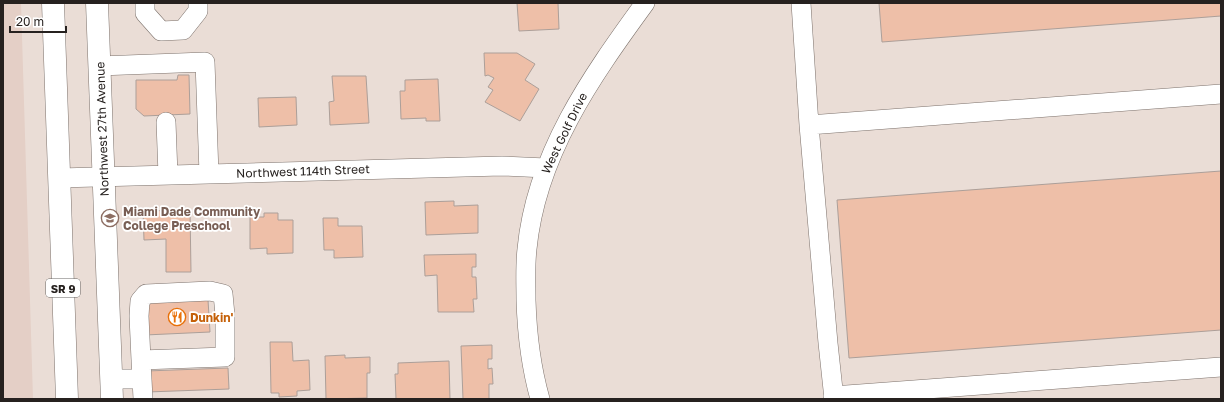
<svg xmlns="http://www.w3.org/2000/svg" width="1224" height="402" viewBox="0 0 1224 402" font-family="'Golos Text',sans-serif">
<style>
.built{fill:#e4cfc6}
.building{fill:#eebfa8;stroke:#ac9f99}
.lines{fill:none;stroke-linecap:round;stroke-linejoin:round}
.minor-casing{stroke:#7d726c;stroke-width:20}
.major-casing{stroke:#7d726c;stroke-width:23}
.minor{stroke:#fff;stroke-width:19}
.major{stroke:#fff;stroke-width:22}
.labels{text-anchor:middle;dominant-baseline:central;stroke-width:3.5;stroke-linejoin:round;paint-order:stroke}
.shield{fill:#fff;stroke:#676462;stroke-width:1}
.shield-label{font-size:11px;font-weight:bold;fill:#26211f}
.street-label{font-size:12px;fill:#26211f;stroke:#fff}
.education-label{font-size:12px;font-weight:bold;fill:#785e54;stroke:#fff;text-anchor:start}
.food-label{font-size:12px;font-weight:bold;fill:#c56008;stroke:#fff;text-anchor:start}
</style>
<rect width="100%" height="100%" fill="#eaddd6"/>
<path class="built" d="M3,3H21L33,399H3Z"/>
<path class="building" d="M517,3H558L559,29L519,31Z
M879,3H1221V16L882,42Z
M484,53H517L535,64L525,80L539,89L520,121L485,102L493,90L488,87L494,78L488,75L485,76Z
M178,75H189L190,114L144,116L136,109V80H177Z
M332,76H366L369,123L330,125L329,102L334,101Z
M438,79L440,121H426V118L401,119L400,91H405V80Z
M296,97L297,125L259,127L258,98Z
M1221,171V330L849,358L837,200Z
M454,201V206L478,205V233L426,235L425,202Z
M190,210L191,272H166V239L144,240L143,211Z
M264,213H278V220H293V253L267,254V248L250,249V217H264Z
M323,218H338V226H362L363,257L334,258V250H324Z
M476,254V267H472V277H476L477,299H473L474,312H438L437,275L425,276L424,255Z
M208,300L210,332L145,335V303Z
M270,342H292L293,361L309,360L310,390L297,391V396L279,397V393H271Z
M492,345V359H488V369L492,368L493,384H489V399H463L461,346Z
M345,355V358L370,357V373H367V398L326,399L325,356Z
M449,361L450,399H396L395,374H398V363Z
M228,368L229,389L147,392L146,371Z"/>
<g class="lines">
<defs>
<path id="minor" d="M145,3V13L161,31L183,30L198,11V3
M801,3L809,125L828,343L834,399
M99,66L205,62L209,174
M166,122L168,175
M809,125L1221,94
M59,178L502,166L546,168
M141,360L139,316L140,301L146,294L210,291L223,294L225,315V357L141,360L142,379
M111,379H142L143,399
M833,396L1221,367
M540,399C531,367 527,334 526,300C526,283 525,266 527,249C536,155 591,77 645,3"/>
<path id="major" d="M53,3L67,399
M97,3L112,399"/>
</defs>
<use href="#minor" class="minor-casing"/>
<use href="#major" class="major-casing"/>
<use href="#minor" class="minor"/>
<use href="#major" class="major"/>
</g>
<defs>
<symbol id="school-ring" viewBox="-11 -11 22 22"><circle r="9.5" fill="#fff" stroke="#8d6e63" stroke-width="1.5"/><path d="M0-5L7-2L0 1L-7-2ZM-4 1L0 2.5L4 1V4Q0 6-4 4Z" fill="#8d6e63"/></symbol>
<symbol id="restaurant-ring" viewBox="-11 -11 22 22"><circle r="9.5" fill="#fff" stroke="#e8710a" stroke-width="1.5"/><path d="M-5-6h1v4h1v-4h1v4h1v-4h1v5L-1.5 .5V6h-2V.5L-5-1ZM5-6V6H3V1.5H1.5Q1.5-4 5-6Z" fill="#e8710a"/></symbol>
</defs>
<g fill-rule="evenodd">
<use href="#school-ring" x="100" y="208" width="20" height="20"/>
<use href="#restaurant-ring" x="167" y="307" width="20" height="20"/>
</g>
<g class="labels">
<rect class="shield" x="46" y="279" width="34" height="18" rx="3"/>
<g class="shield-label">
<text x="63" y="288">SR 9</text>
</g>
<g class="street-label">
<text transform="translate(102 129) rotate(-92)">Northwest 27th Avenue</text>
<text transform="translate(564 133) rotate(-64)">West Golf Drive</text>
<text transform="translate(303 171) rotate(-2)">Northwest 114th Street</text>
</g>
<g class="education-label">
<text x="123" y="211">Miami Dade Community<tspan x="123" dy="14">College Preschool</tspan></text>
</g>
<g class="food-label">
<text x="190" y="317">Dunkin'</text>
</g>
</g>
<rect width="1224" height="402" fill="none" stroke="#26211f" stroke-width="8"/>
<path d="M10 26v6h56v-6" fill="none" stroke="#26211f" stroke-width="2"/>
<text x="16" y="26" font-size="12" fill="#26211f" stroke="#ffffff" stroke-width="3" paint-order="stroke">20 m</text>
</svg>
